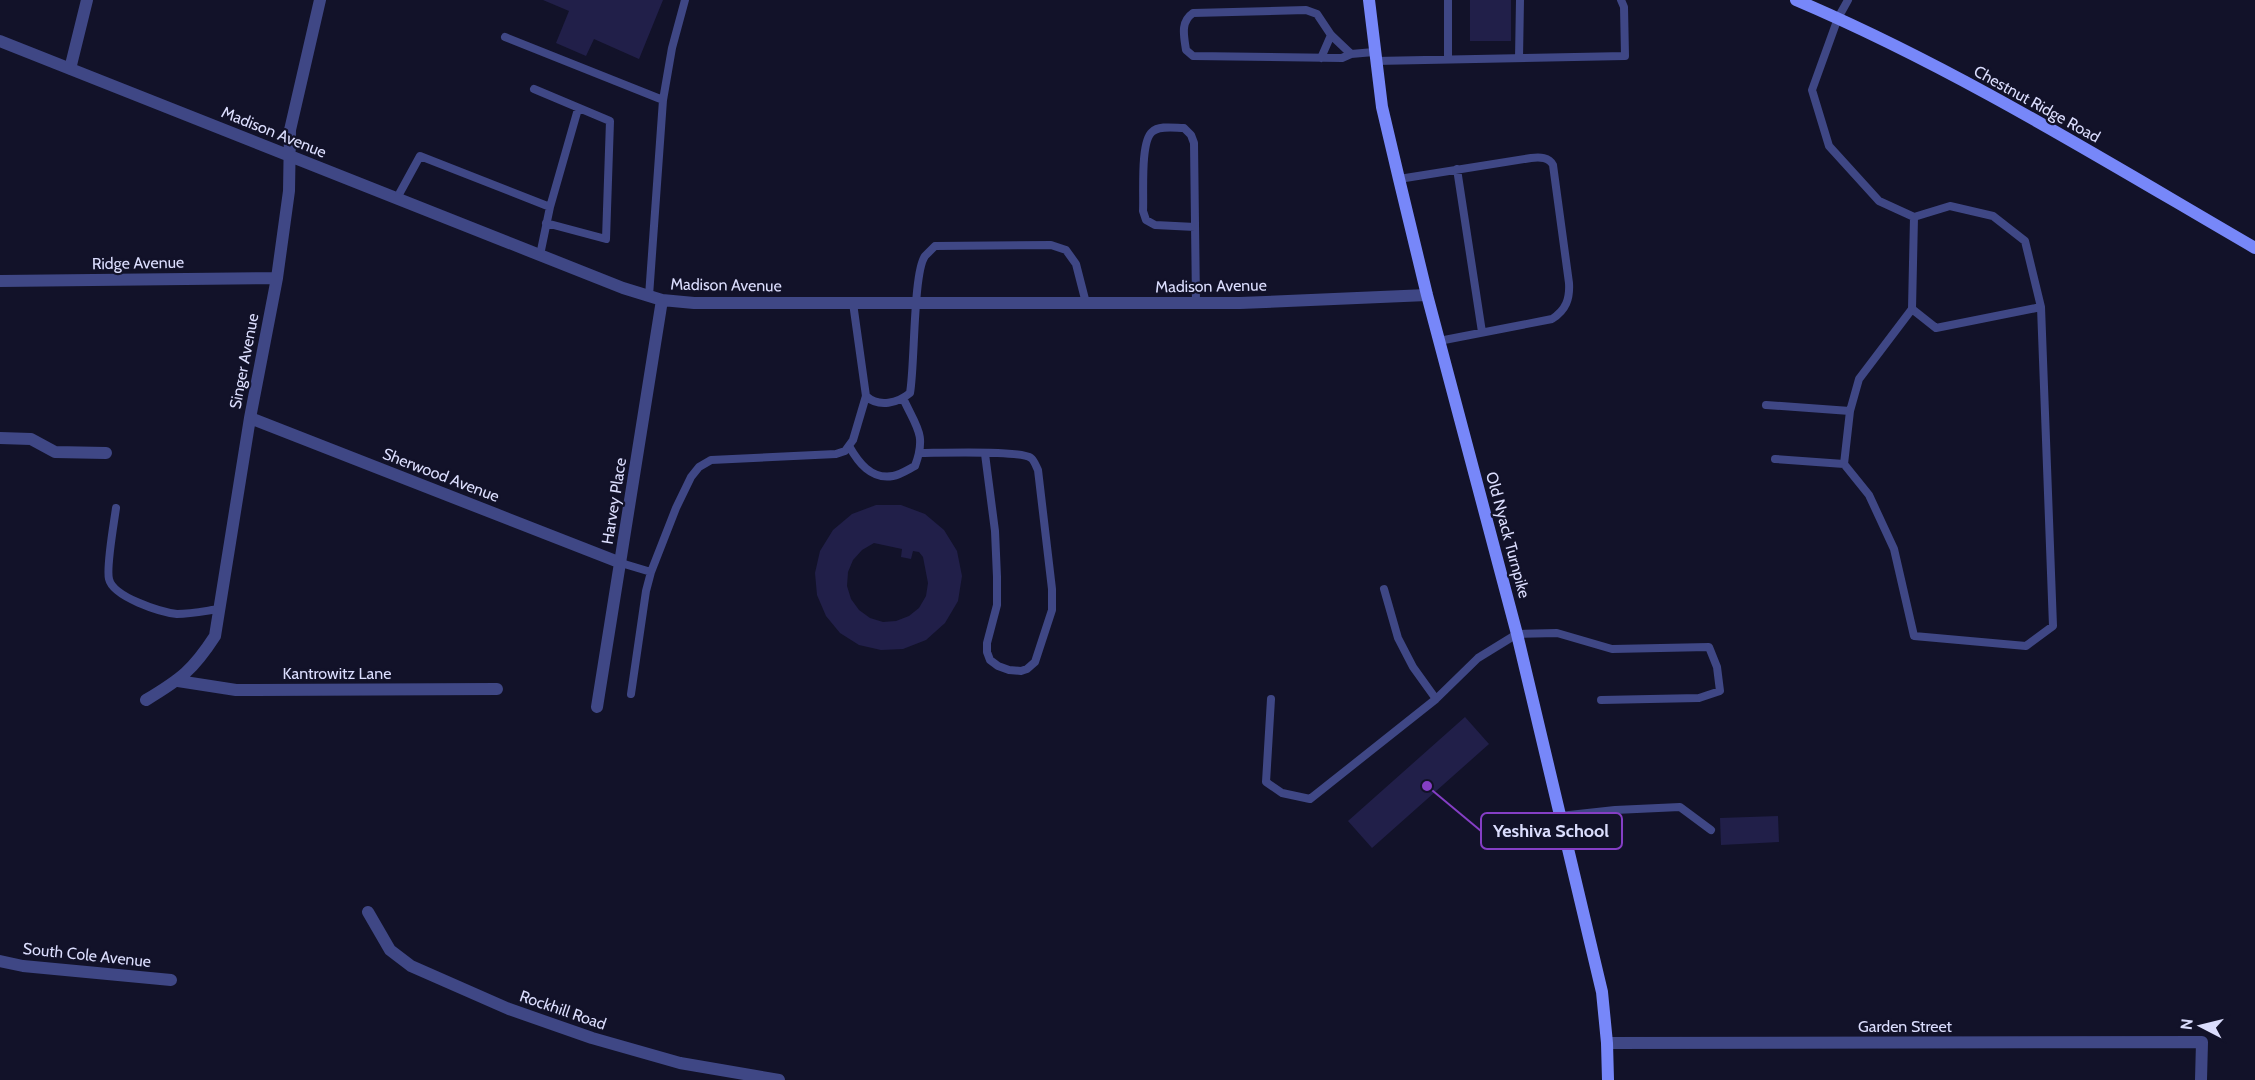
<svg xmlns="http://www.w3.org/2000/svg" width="2255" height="1080" viewBox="0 0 2255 1080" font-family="Cabin,sans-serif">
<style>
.building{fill:#211f49;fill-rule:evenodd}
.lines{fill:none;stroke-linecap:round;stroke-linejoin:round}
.lane{stroke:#3f4785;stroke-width:8}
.street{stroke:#3f4785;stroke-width:12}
.secondary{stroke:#7787f9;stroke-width:12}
.labels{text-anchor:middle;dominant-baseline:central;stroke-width:4.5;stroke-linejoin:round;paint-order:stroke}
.street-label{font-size:16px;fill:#dbddfd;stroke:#121229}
.leader{fill:none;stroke:#853ec5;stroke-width:2}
.callout-dot{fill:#853ec5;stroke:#121229;stroke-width:2}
.callout{fill:#121229;stroke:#853ec5;stroke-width:2}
.callout-label{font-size:18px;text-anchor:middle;font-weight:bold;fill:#dbddfd}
</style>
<rect width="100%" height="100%" fill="#121229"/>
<path class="building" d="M543,0H663L639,59L594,39L586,56L556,43L569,11Z
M1470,0H1511V41H1470Z
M876,505H901L925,514L944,530L957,551L962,576L958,601L945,623L926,640L903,649L881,650L859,645L840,633L826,616L817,595L815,573L820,551L833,530L852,514ZM874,543L902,549L901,557L911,559L913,551L919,552L923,557L928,583L926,596L919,608L909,616L896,621L883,622L870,618L859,610L851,599L847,586L848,572L853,560L862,550Z
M1465,717L1489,744L1372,848L1348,821Z
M1778,816L1779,842L1721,845L1720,818Z"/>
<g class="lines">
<path class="lane" d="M1448,0V59
M505,37L663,100
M1351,54L1331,35L1317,14L1306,10L1193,13C1180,22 1184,36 1186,50L1193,56L1342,58L1351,54L1374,52
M1321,58L1331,35
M1519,58L1520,0
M1375,61L1625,56L1624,7L1621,0
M534,89L610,121L606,239L546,223
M1457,169L1482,332
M1399,179L1531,158C1540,157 1549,157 1553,165L1569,283C1570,299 1566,310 1552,319L1439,341
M397,198L420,156L550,207L578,109
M1195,227L1155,225L1146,220L1143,211C1144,195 1140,142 1152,132C1159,125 1175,128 1184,128L1191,135L1194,143L1196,303
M540,255L550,207
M649,296L663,100L672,48L685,0
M1912,309L1936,328L2041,307
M866,396C879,408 898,403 910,393C915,365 913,273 925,256C928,253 932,249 935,246L1051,245L1066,250L1076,264L1086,303
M1766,405L1850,411L1859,379L1912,309L1914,217L1879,201L1829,146L1812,90L1838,18L1848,0
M849,446C858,462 871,480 893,476C900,475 909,469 915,466C927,434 916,427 903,398
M920,453C938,453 1020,450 1031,458C1034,460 1036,466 1038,470L1052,589V610L1035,662L1027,669L1021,671L1009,670L998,666L990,660L987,652V643L997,605V577L995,531L985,454
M1775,459L1844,464L1850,411
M1844,464L1869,495L1894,549L1914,636L2026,646L2053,626L2041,307L2025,241L1993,216L1950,206L1914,217
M116,508C114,523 106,567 109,579C113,597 160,612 177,614C191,614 205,611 219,609
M621,563L651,572
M1384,589L1398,638L1413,667L1436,699
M631,694L646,591L651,572L676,508L691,477L699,467L711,460L836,454L845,451L853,440L866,396L853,303
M1271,699L1266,782L1282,793L1310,799L1436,699L1478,658L1517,634L1557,633L1612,649L1709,647L1717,667L1720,691L1699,698L1601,700
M1560,816L1615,810L1680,807L1711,830"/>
<path class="street" d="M0,41L623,288L662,300L694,303H1240L1427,295
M70,69L87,0
M0,281L277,278
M250,418L621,563
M0,438L31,439L55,452L106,453
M178,681L236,690L497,689
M146,700C181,679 193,670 215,636L250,418L277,278L289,191L290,130L320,0
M597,707L662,300
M368,912L390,950L411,966L509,1009L592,1038L680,1063L779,1080
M0,961L23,966L171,980
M1607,1043L2202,1042L2201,1080"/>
<path class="secondary" d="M1369,0L1382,107L1399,179L1427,295L1517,634L1602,992L1607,1043L1608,1080
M1796,0C1956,68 2105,161 2255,248"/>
</g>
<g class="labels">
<g class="street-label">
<text transform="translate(2037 104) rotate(29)">Chestnut Ridge Road</text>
<text transform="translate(274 132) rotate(22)">Madison Avenue</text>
<text transform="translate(138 263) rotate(-1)">Ridge Avenue</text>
<text transform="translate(726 285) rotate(1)">Madison Avenue</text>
<text transform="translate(1211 286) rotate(-1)">Madison Avenue</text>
<text transform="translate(244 361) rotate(-79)">Singer Avenue</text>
<text transform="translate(441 475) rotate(21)">Sherwood Avenue</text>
<text transform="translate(614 501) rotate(-81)">Harvey Place</text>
<text transform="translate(1508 535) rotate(75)">Old Nyack Turnpike</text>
<text x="337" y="673">Kantrowitz Lane</text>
<text transform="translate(87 955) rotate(6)">South Cole Avenue</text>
<text transform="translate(563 1010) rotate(19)">Rockhill Road</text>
<text x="1905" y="1026">Garden Street</text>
</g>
</g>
<path class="leader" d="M1427 786L1481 831"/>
<circle class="callout-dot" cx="1427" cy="786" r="6"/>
<rect class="callout" x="1481" y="813" width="141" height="36" rx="6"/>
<g class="callout-label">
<text x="1551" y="837">Yeshiva School</text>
</g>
<g transform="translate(2201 1026) rotate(277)" stroke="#121229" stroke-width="4.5" paint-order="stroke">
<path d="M0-4.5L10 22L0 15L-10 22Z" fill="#dbddfd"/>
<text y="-9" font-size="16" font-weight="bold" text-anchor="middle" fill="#dbddfd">N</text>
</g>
</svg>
